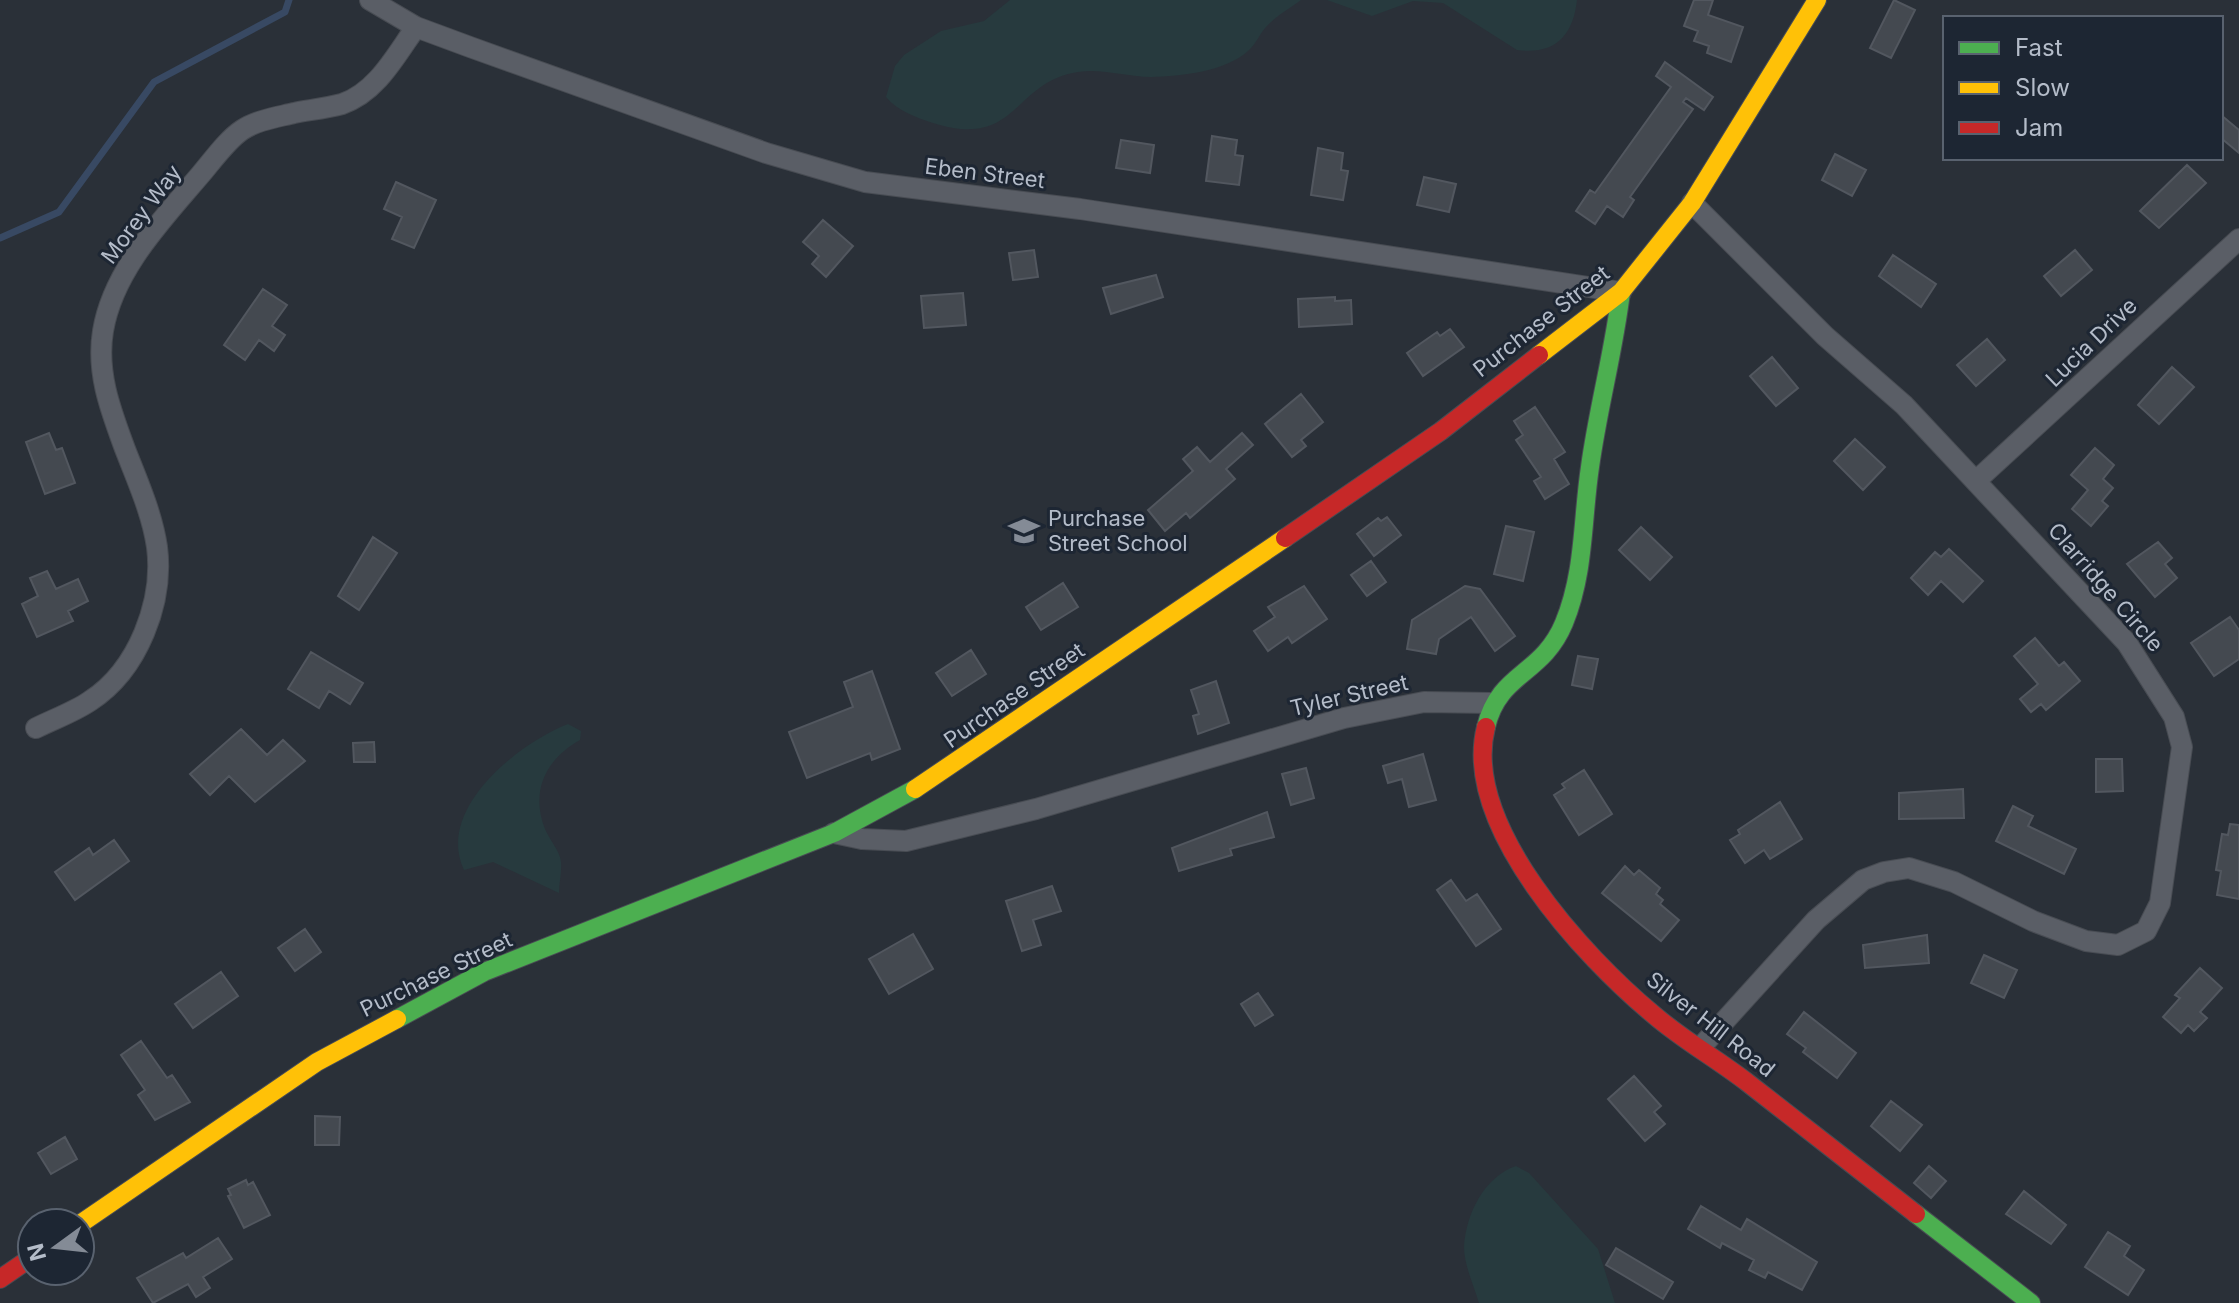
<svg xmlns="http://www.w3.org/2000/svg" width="2239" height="1303" viewBox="0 0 2239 1303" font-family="Inter,sans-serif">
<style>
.green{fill:#273a3e}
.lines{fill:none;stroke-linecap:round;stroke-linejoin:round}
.stream{stroke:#384963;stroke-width:7}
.building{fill:#444950;stroke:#52575f;stroke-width:2}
.street-casing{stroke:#484c53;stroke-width:22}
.fast-casing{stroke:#484c53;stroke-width:20}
.slow-casing{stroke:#484c53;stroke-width:20}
.jam-casing{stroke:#484c53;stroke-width:20}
.street{stroke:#5a5e66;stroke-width:20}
.fast{stroke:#4caf50;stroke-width:18}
.slow{stroke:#ffc107;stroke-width:18}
.jam{stroke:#c62828;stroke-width:18}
.labels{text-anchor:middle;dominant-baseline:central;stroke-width:6;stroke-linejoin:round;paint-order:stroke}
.street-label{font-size:22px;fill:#b4bcc9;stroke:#1d2633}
.poi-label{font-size:22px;fill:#b4bcc9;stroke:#1d2633;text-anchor:start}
</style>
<rect width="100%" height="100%" fill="#2a3038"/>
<path class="green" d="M1010,0H1301C1290,8 1276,16 1267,26C1260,33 1256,44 1249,50C1226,72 1181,76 1151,77C1128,77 1101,68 1078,72C1012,82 1018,150 933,123C915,117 898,111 886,97L895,66L904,55L941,31L984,21Z
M1327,0H1577C1573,36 1555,55 1517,50L1443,3L1413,1L1372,16Z
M568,724L581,731L580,740C546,759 530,791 545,829C549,839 560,851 561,862C562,872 559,883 559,893L493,862L464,870C435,809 519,743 568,724Z
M1516,1166L1529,1173L1598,1249L1615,1303H1479C1474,1286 1464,1265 1464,1247C1466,1214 1484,1177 1516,1166Z"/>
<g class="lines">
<path class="stream" d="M0,238L59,212L154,82L285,12L289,0"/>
</g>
<path class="building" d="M1694,0H1713L1708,15L1743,27L1731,62L1707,53L1709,46L1694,41L1698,31L1684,26Z
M1894,0L1915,10L1891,58L1870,48Z
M1665,62L1713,97L1704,110L1686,98L1683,102L1693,109L1630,197L1634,200L1623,217L1607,206L1595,224L1576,211L1590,190L1595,193L1671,87L1656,76Z
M2221,115L2239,130V153L2221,138Z
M1212,136L1237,140L1235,155L1243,156L1239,185L1206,181Z
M1121,140L1154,145L1150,173L1116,168Z
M1318,148L1343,153L1341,170L1348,171L1343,200L1311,195Z
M1835,154L1866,170L1852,196L1822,180Z
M2187,165L2206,183L2159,228L2140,211Z
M1424,177L1456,184L1449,212L1417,205Z
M396,182L436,200L414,248L392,239L402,217L384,209Z
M823,220L853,246L826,277L812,264L819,256L803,242Z
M1034,250L1038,277L1013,280L1009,253Z
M2075,250L2092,270L2061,296L2044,276Z
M1893,255L1936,284L1921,307L1879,276Z
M1156,275L1163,297L1111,314L1103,288Z
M263,289L287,305L272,326L285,335L274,351L259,340L245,360L224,345Z
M963,293L966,325L924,328L921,296Z
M1335,297V301L1351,300L1352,324L1299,327L1298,299Z
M1450,329L1464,347L1423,376L1407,353L1437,332L1440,336Z
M1987,339L2005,360L1976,386L1957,365Z
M1772,357L1798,388L1776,406L1750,376Z
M2172,367L2194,387L2159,424L2138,405Z
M1301,394L1323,422L1301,440L1306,446L1292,457L1265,424Z
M1535,407L1565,452L1554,459L1569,484L1545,499L1534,481L1541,477L1516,440L1523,435L1514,421Z
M49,433L56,450L62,448L75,483L45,494L26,442Z
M1242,433L1253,445L1226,469L1235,479L1190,518L1186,513L1165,531L1148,510L1193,471L1183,459L1197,447L1210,462Z
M1855,439L1885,467L1863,490L1834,461Z
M2095,448L2114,465L2103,479L2113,488L2102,501L2108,506L2091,526L2072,509L2088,490L2071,475Z
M1387,517L1401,535L1374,556L1357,534L1378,518L1381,521Z
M1506,526L1534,532L1523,581L1494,574Z
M1641,527L1672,557L1650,580L1619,550Z
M373,537L397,553L359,610L338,596Z
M2158,542L2172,558L2165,564L2177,578L2155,597L2127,564Z
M1949,549L1983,581L1963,602L1941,581L1928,595L1911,578L1935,552L1941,557Z
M1371,561L1386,582L1367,596L1351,575Z
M47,571L56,589L78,579L88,601L68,611L73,621L37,637L22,604L38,596L30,578Z
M1063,583L1078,607L1041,630L1026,607Z
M1304,586L1327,619L1292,643L1288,637L1268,651L1254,631L1275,617L1268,607Z
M1465,586L1480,589L1515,636L1495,651L1471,617L1439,639L1436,654L1407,649L1412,620Z
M2230,617L2239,630V659L2214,676L2191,643Z
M2035,638L2059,666L2064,662L2080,681L2046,710L2041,704L2031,712L2020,699L2038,684L2014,656Z
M971,650L986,674L952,696L936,673Z
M311,652L363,683L350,704L329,691L319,708L288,689Z
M1578,656L1598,659L1592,689L1572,685Z
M872,671L900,749L872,760L870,753L807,778L789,732L853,707L844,682Z
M1216,681L1229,723L1198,734L1193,716L1199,714L1191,690Z
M241,729L267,755L283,740L305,761L255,802L229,776L210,795L190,774Z
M374,742L375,762H354L353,743Z
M1423,754L1436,800L1409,807L1402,779L1388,783L1383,766Z
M2096,759H2122L2123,791L2096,792Z
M1306,768L1314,798L1291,805L1282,774Z
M1584,770L1612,814L1579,835L1554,795L1565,788L1562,784Z
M1963,789L1964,818L1899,819V793Z
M1780,802L1802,839L1770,859L1764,850L1745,863L1730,840L1740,834L1738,830Z
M2013,806L2033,816L2028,826L2076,849L2064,874L1996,841Z
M1267,812L1274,837L1230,849L1232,855L1179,871L1172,848Z
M2230,824L2239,825V899L2217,895L2221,871L2216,870L2222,834L2228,835Z
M114,840L129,861L75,900L55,872L89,848L93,855Z
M1625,866L1634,875L1639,870L1660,888L1656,894L1663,900L1660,904L1679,920L1661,941L1602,893Z
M1451,880L1466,901L1477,894L1501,929L1476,946L1437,890Z
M1052,886L1061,911L1033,920L1041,945L1022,951L1006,901Z
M305,929L321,952L295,971L278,948Z
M913,934L933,969L889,994L869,959Z
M1927,935L1929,963L1865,968L1863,945Z
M1984,955L2017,970L2004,998L1971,983Z
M2200,968L2222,988L2200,1012L2207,1018L2194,1031L2188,1025L2181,1033L2163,1017L2180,998L2175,995Z
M221,972L238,996L193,1028L175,1004Z
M1258,993L1273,1015L1255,1026L1241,1004Z
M1804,1012L1856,1053L1837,1078L1803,1052L1806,1048L1787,1034Z
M141,1041L167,1078L172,1075L190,1102L155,1120L138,1095L145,1090L121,1055Z
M1634,1076L1661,1106L1654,1112L1665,1124L1645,1141L1608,1099Z
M1891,1101L1922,1125L1900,1151L1871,1126Z
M315,1116L340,1117L339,1145H315Z
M65,1137L77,1159L51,1174L38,1153Z
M1929,1166L1946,1181L1931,1198L1914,1183Z
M246,1180L248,1185L253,1182L270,1215L244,1228L228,1196L231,1195L228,1189Z
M2024,1191L2066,1225L2051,1244L2006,1214Z
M1701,1206L1741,1230L1747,1219L1817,1262L1802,1290L1768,1272L1765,1278L1749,1270L1754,1260L1722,1243L1720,1248L1688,1229Z
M2108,1232L2130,1246L2124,1256L2144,1270L2128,1295L2085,1267Z
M218,1238L232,1259L203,1277L210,1288L196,1297L188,1284L153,1303L137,1278L183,1253L186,1258Z
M1616,1248L1673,1282L1663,1299L1606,1265Z"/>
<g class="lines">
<defs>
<path id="street" d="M370,0L416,27L470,47L766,153L865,182L1080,209L1621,292
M1692,203L1825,336L1904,405L2127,643L2174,717L2182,747L2160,903L2146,931L2118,945L2086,941L2033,921L1954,882L1909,868L1884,872L1863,880L1816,920L1701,1047
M1977,480L2239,239
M36,728C54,719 74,712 90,701C138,670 164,602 157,547C152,513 137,480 125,449C111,411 96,373 103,331C113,270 162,220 201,174C213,160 227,140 242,130C257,120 278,117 294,113C310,110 327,108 342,104C377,92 396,55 416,27
M834,833L862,839L906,841L1036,809L1344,718L1424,702L1491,703"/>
<path id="fast" d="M1486,727C1499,672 1542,676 1564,623C1585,572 1582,520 1590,467C1598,408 1614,351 1621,292
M397,1019L484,972L834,833L915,789
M1916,1214L2031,1303"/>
<path id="slow" d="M1539,355L1621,292L1692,203L1817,0
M915,789L1285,538
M80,1224L317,1062L397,1019"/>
<path id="jam" d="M1285,538L1441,431L1539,355
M1486,727C1461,825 1584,957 1654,1015C1683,1040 1717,1059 1748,1083C1804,1127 1860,1170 1916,1214
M0,1279L32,1257"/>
</defs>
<use href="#street" class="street-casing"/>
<use href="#fast" class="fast-casing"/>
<use href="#slow" class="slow-casing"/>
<use href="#jam" class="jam-casing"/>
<use href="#street" class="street"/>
<use href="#fast" class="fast"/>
<use href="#slow" class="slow"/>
<use href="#jam" class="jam"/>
</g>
<defs>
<symbol id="school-bare" viewBox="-9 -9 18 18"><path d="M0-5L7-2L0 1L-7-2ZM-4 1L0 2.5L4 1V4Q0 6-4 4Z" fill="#848b96" stroke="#1d2633" stroke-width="2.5" paint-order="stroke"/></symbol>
</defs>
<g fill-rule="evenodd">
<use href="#school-bare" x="1002" y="509" width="44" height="44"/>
</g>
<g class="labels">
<g class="street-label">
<text transform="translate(985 173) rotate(7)">Eben Street</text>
<text transform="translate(141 214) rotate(-53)">Morey Way</text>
<text transform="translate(1541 321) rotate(-38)">Purchase Street</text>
<text transform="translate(2091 342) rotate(-44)">Lucia Drive</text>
<text transform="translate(2106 587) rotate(49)">Clarridge Circle</text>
<text transform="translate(1014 695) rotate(-35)">Purchase Street</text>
<text transform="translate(1349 695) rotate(-13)">Tyler Street</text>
<text transform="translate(436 974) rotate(-26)">Purchase Street</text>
<text transform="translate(1711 1024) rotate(38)">Silver Hill Road</text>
</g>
<g class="poi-label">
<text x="1048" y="518">Purchase<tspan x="1048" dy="25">Street School</tspan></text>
</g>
</g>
<rect x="1943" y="16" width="280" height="144" fill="#1d2633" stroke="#59626f" stroke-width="2"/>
<rect x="1959" y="42" width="40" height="12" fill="#4caf50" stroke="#59626f" stroke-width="2"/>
<text x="2015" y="56" font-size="24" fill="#b4bcc9">Fast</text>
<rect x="1959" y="82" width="40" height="12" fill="#ffc107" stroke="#59626f" stroke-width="2"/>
<text x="2015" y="96" font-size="24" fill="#b4bcc9">Slow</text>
<rect x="1959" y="122" width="40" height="12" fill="#c62828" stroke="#59626f" stroke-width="2"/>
<text x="2015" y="136" font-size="24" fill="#b4bcc9">Jam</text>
<g transform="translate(56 1247) rotate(255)"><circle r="38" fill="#1d2633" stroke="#59626f" stroke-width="2"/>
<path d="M0-6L14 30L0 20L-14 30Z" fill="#848b96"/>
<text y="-12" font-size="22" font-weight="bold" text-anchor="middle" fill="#b4bcc9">N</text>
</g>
</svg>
